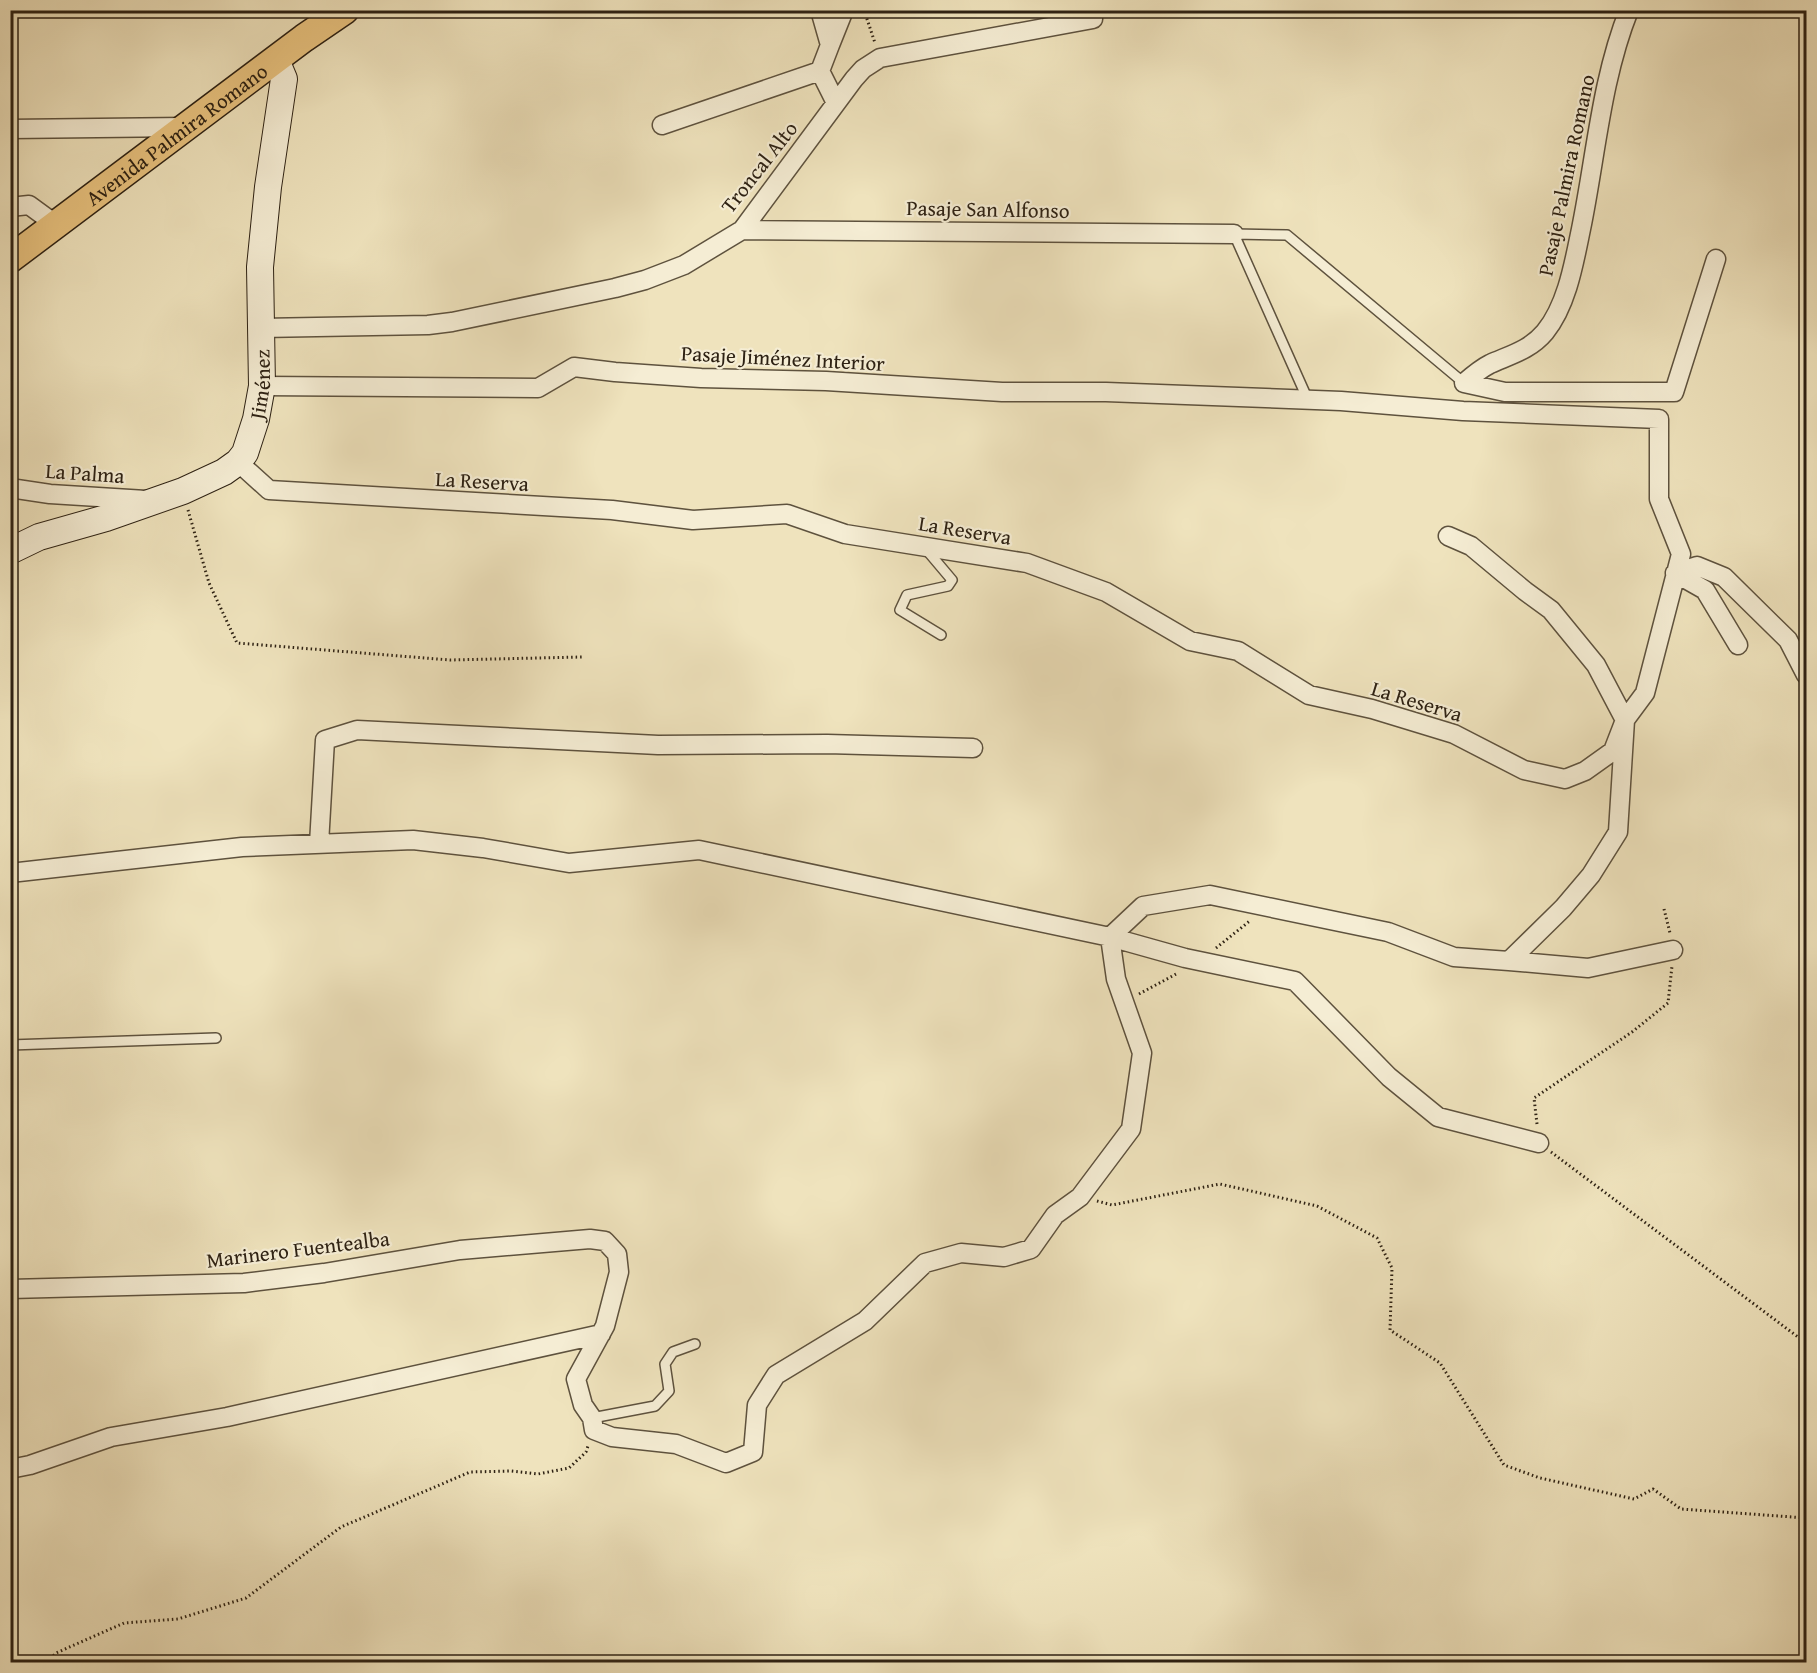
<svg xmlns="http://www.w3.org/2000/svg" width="1817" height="1673" viewBox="0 0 1817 1673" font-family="'Gentium Book Plus',serif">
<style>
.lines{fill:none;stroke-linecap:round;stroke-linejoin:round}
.lane-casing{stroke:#5e523e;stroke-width:12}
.street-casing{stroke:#5e523e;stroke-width:21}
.secondary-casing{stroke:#2d2113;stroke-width:28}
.primary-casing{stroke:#2d2113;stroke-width:30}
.path{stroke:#2d2113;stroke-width:3;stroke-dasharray:1.5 3;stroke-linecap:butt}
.lane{stroke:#f5edd4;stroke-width:9}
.street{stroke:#f5edd4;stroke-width:18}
.secondary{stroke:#f5edd4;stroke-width:26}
.primary{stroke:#e8c27e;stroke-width:27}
.labels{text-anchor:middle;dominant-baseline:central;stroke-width:4.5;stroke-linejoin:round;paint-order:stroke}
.street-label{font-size:21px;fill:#2d2113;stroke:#f5edd4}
</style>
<rect width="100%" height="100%" fill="#efe3bd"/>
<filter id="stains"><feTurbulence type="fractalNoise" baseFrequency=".00333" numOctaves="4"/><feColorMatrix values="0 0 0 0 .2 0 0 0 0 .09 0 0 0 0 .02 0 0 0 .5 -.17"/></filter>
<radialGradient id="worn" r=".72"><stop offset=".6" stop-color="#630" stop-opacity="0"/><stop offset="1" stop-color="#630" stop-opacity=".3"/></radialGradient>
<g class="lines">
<defs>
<path id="lane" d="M1308,400L1234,234L1287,235L1464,383
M925,548L952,580L948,586L907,595L900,610L941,635
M10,1045L216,1038
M592,1418L655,1406L669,1391L665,1364L673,1352L695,1344"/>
<path id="street" d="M1629,10C1601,80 1596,156 1581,229C1574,263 1567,305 1545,332C1530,350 1510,355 1490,364C1480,369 1472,376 1464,383L1505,392H1674L1716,259
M830,45L844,10
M820,71L830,45L820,10
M662,125L820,71L836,103
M10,129L185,127
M10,207L29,205L55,224
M742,230L1234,234
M261,328L428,325L452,322L615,288L645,280L684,265L742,230L854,79L863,69L880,58L1093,19
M238,462L269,490L612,510L693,520L787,514L845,534L1027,563L1106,592L1190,641L1238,651L1309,695L1372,709L1454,734L1524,770L1565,779L1585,771L1613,751L1625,720L1645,693L1681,554L1659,499V419L1463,411L1341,401L1106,392H1002L826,381L701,378L615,372L574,367L538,388L262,386
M10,488L50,494L146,500
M1675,573L1697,566L1724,577L1788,640L1806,675
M1675,573L1705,590L1738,645
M319,844L325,740L357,730L658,745L827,744L973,748
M10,873L242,847L413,840L483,848L569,863L699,850L1110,937L1185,958L1295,981L1389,1077L1438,1117L1539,1143
M1509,961L1588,968L1673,950
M10,1289L244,1283L324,1273L460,1250L590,1239L605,1241L617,1254L619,1272L605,1326L576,1379L583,1405L592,1418L594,1430L612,1437L676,1444L726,1463L753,1452L757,1405L776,1375L865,1321L925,1263L961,1253L1004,1257L1031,1249L1055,1215L1080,1197L1131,1129L1142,1053L1116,979L1110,937L1143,906L1210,895L1388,932L1454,957L1509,961L1563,908L1591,875L1618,832L1625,720L1596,665L1551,610L1525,591L1471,546L1448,536
M10,1469L30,1465L111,1437L227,1417L601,1334"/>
<g id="secondary">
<path id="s1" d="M10,551L39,537L106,518L183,491L224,472L238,462L245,453L256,419L262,386L260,267L268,187L284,79L276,60"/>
</g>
<g id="primary">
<path id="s2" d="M10,259L304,38L345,10"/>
</g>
</defs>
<use href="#lane" class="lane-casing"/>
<use href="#street" class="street-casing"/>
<use href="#secondary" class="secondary-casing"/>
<use href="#primary" class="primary-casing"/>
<path class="path" d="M864,10L875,43
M188,510L209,583L237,643L450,660L582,657
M1664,909L1670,933
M1216,948L1251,920
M1139,994L1178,973
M1537,1124L1534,1098L1632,1032L1668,1003L1672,966
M1551,1152L1806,1343
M1097,1201L1112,1205L1220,1184L1317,1206L1377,1238L1392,1268L1390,1330L1440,1363L1504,1465L1540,1478L1634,1499L1653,1489L1681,1509L1806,1518
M47,1662L56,1653L124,1623L178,1619L246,1598L341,1527L470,1472L511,1471L538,1474L569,1468L586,1452L588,1446"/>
<use href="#lane" class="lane"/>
<use href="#street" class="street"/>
<use href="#secondary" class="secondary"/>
<use href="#primary" class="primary"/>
</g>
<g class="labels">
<g class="street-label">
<text stroke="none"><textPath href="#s2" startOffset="208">Avenida Palmira Romano</textPath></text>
<text transform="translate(759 167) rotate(-52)">Troncal Alto</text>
<text transform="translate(1566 175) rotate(-78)">Pasaje Palmira Romano</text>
<text transform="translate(988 209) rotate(1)">Pasaje San Alfonso</text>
<text transform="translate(783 358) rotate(3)">Pasaje Jiménez Interior</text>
<text stroke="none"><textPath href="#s1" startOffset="328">Jiménez</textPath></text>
<text transform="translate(85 473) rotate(4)">La Palma</text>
<text transform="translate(482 481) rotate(3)">La Reserva</text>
<text transform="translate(965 530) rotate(9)">La Reserva</text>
<text transform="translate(1417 701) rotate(17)">La Reserva</text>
<text transform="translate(298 1249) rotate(-7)">Marinero Fuentealba</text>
</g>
</g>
<rect width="1817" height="1673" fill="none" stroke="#efe3bd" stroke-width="36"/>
<rect x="12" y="12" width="1793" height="1649" fill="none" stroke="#2d2113" stroke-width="3"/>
<rect x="18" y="18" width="1781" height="1637" fill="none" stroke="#2d2113" stroke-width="1.5"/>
<rect width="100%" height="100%" filter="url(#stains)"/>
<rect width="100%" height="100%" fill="url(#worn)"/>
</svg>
